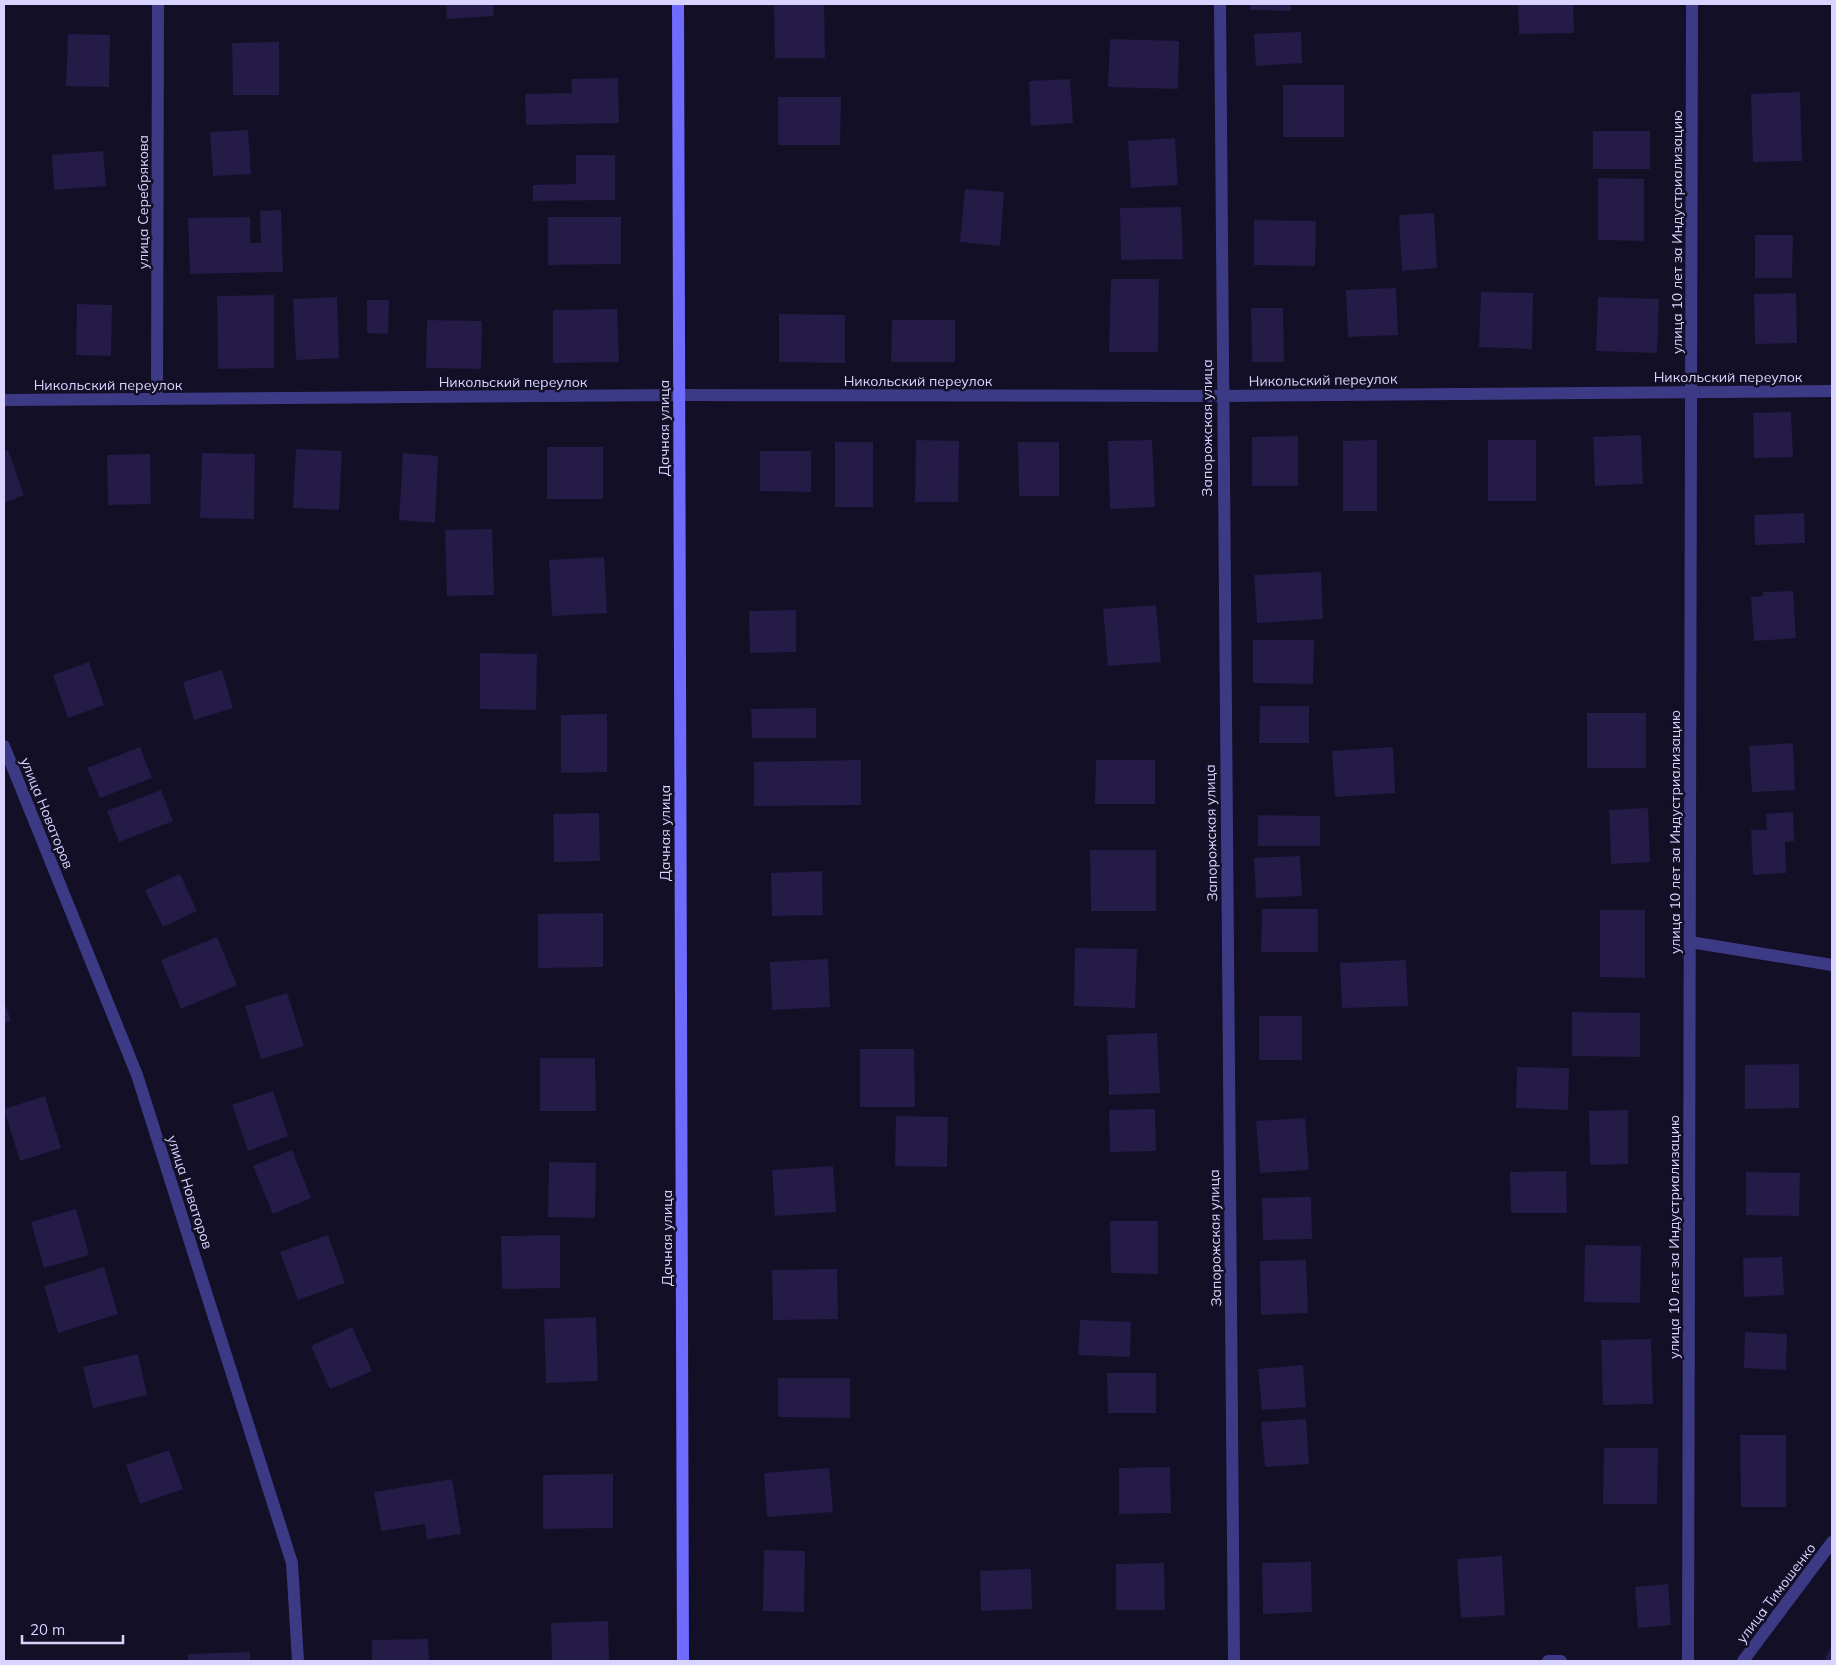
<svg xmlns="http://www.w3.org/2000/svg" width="1836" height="1665" viewBox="0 0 1836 1665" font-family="Mulish,sans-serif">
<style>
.building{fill:#241b47}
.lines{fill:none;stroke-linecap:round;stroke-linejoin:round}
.street{stroke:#3d3a85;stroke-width:12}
.secondary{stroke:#6f6bff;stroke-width:12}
.labels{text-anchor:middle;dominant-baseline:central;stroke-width:5;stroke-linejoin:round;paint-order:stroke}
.street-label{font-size:14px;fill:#d9d4ff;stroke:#130f26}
</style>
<rect width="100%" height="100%" fill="#130f26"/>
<path class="building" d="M446,4H493L494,16L447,19Z
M774,4H824L825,58H775Z
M1250,4H1291V11L1250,10Z
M1518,4H1573L1574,33L1519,34Z
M1301,32L1302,63L1256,66L1254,34Z
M68,34L110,35L109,87L66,86Z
M1110,39L1179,41L1178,89L1108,87Z
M279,42V95H233L232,43Z
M618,78L619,123L526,125L525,94L572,93L571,79Z
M1070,79L1073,123L1031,126L1029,81Z
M1283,85H1344V137H1283Z
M1800,92L1802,161L1753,162L1751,94Z
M778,97H841L840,145H778Z
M248,130L251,174L213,176L210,132Z
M1593,131H1650V169H1593Z
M1175,138L1178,185L1131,188L1128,141Z
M103,151L106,186L54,190L52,155Z
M576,155H615V200L533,201V185L576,184Z
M1598,178L1644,179V241L1598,240Z
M965,189L1004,192L1000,246L960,242Z
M1181,207L1183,259L1121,260L1120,208Z
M281,210L283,272L190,274L188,218L250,217V243H261L260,211Z
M1434,213L1437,268L1402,271L1399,215Z
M548,217H621V264L548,265Z
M1254,220L1316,221L1315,266L1254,265Z
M1755,235H1793L1792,278H1755Z
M1111,279H1159L1158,352H1109Z
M1396,288L1398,335L1348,337L1346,290Z
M1481,292L1533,293L1532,349L1479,347Z
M1796,293L1797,343L1755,344L1754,294Z
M274,295V368L218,369L217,296Z
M337,297L339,358L296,360L293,299Z
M1598,297L1659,299L1657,353L1596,351Z
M367,300H389L388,334L367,333Z
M77,304L112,305L111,356L76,355Z
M1251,308H1283L1284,362H1252Z
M617,309L619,362L553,363V310Z
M779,314L845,315V363L779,362Z
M427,320L482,321L481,369L426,368Z
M892,320H955V362H891Z
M1791,412L1793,457L1754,458L1753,413Z
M1641,435L1643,484L1595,486L1593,437Z
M1298,436V486H1252V437Z
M916,440L959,441L958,502H915Z
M1152,440L1155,507L1110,509L1108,441Z
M1377,440V511H1343V441Z
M1488,440H1536V501H1488Z
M835,442H873V507H835Z
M1018,442H1059V496H1019Z
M547,447H603V499H547Z
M296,449L342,451L339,510L293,508Z
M8,450L24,495L4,503V452Z
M760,451H811V492L760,491Z
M202,453L255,454L254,519L200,518Z
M403,453L438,456L435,523L399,520Z
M150,454L151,504L108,505L107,455Z
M1804,513L1805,543L1755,545L1754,515Z
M492,529L494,595L447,596L445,530Z
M604,557L607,613L552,616L549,560Z
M1321,572L1323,619L1257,623L1254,575Z
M1793,591L1796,638L1754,641L1751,597L1763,596V592Z
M1156,605L1161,662L1108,666L1103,609Z
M796,610V652L750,653L749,611Z
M1253,640H1314L1313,684L1253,683Z
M480,653L537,654L536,710L480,709Z
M89,662L104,705L68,718L53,675Z
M222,670L233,708L194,720L183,682Z
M1260,706H1309V743H1259Z
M816,708V738H752L751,709Z
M1587,713H1646V768H1587Z
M607,714V772L561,773V715Z
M1793,743L1795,790L1752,792L1749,746Z
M140,747L152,778L100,798L87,768Z
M1393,747L1395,793L1335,797L1332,751Z
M861,760V805L754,806V762Z
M1096,760H1155V804H1095Z
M161,790L173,821L119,842L107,811Z
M1648,808L1650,862L1611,864L1609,810Z
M1793,812L1794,841L1785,842L1786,873L1753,875L1751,830H1767L1766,814Z
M599,813L600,861L554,862L553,814Z
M1258,815L1320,816V846H1258Z
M1090,850H1156V911H1091Z
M1300,856L1302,896L1256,898L1254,858Z
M822,871L823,915L772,916L771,873Z
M180,874L197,911L163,927L145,890Z
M1262,909H1318V952H1261Z
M1600,910H1645V978L1600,977Z
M603,913V967L538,968V914Z
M217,937L237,985L181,1009L161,960Z
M1075,948L1137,949L1135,1008L1074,1006Z
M828,959L830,1007L772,1010L770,962Z
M1406,960L1408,1006L1342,1008L1340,963Z
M287,993L304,1046L261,1059L245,1006Z
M4,1001L11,1021L4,1023Z
M1572,1012L1640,1013V1057L1572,1056Z
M1259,1016H1302V1060H1259Z
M1157,1033L1160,1093L1109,1095L1107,1035Z
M860,1049H914L915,1107H860Z
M540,1058H595L596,1111H540Z
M1799,1064V1108L1745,1109V1065Z
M1517,1067L1569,1068L1568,1110L1516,1108Z
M273,1091L288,1136L248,1151L232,1105Z
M45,1096L61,1148L20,1161L4,1109Z
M1155,1109L1156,1151L1110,1152L1109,1110Z
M1628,1110V1164L1590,1165L1589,1111Z
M896,1116L948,1117L947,1167L895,1166Z
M1305,1118L1309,1170L1260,1173L1256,1121Z
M292,1150L311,1198L273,1214L253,1166Z
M549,1162L596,1163L595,1218L548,1217Z
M833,1166L836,1212L775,1216L772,1170Z
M1566,1171L1567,1213H1511L1510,1172Z
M1746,1172L1800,1173L1799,1216L1746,1215Z
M1311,1197L1312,1239L1263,1240L1262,1198Z
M76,1209L89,1255L44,1268L31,1222Z
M1110,1221H1158V1274L1111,1273Z
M328,1235L345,1283L298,1300L280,1252Z
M560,1235V1288L502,1289L501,1236Z
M1585,1245L1641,1246L1640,1303L1584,1302Z
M1782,1257L1784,1295L1744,1297L1743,1258Z
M1306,1260L1308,1313L1261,1315L1260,1261Z
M104,1267L118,1314L58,1333L44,1286Z
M837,1269L838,1319L773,1320L772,1270Z
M596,1317L598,1381L546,1383L544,1319Z
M1080,1320L1131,1322L1130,1357L1078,1355Z
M352,1327L372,1371L330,1389L311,1346Z
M1745,1332L1787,1334L1786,1370L1744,1368Z
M1651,1339L1653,1404L1603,1405L1601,1340Z
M138,1354L147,1395L93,1408L83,1367Z
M1303,1365L1306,1407L1262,1410L1258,1369Z
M1107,1373H1156V1413H1108Z
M778,1378H850V1418L778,1417Z
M1306,1419L1309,1464L1265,1467L1261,1422Z
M1740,1435H1786V1507H1741Z
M1604,1448H1658L1657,1504H1603Z
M169,1450L183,1489L140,1504L126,1465Z
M1170,1467L1171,1513L1119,1514V1468Z
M829,1468L833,1512L767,1517L764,1473Z
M613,1474V1528L543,1529V1475Z
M452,1479L461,1534L427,1539L425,1524L381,1531L374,1492Z
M764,1550L805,1551L804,1612L763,1611Z
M1502,1556L1505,1615L1461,1618L1457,1559Z
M1311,1562L1312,1612L1263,1614L1262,1563Z
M1164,1563L1165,1610H1116V1564Z
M1031,1569L1032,1609L981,1611L980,1571Z
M1668,1584L1671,1625L1638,1628L1635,1587Z
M608,1621L609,1661H552L551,1623Z
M428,1639L429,1661H372V1640Z
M1832,1645V1661H1824Z
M250,1652V1661H188V1654Z"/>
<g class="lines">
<path class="street" d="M1220,4L1234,1661
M157,399L158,4
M4,400L679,395L1222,396L1832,391
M4,746L137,1075L292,1563L298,1661
M1690,942L1832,965
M1548,1661H1561
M1688,1661L1692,4
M1743,1661L1832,1542"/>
<path class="secondary" d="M678,4L683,1661"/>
</g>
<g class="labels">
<g class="street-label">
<text transform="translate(143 202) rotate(-90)">улица Серебрякова</text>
<text transform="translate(1677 232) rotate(-90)">улица 10 лет за Индустриализацию</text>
<text x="1728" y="377">Никольский переулок</text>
<text transform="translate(1323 380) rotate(-1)">Никольский переулок</text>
<text x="918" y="381">Никольский переулок</text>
<text x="513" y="382">Никольский переулок</text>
<text x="108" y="385">Никольский переулок</text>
<text transform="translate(664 428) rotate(-90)">Дачная улица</text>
<text transform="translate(1207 428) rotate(-90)">Запорожская улица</text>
<text transform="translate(47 813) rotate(68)">улица Новаторов</text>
<text transform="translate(1675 832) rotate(-90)">улица 10 лет за Индустриализацию</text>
<text transform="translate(665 833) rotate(-90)">Дачная улица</text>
<text transform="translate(1211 833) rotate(-91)">Запорожская улица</text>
<text transform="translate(190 1192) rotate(72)">улица Новаторов</text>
<text transform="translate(1674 1237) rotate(-90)">улица 10 лет за Индустриализацию</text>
<text transform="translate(667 1238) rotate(-90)">Дачная улица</text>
<text transform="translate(1215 1238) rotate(-91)">Запорожская улица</text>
<text transform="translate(1776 1593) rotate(-53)">улица Тимошенко</text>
</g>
</g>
<rect width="1836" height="1665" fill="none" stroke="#d9d4ff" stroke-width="10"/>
<path d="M22 1635v8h101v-8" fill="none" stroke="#d9d4ff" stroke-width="2.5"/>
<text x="30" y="1635" font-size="15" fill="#d9d4ff" stroke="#130f26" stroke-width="4" paint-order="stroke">20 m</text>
</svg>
